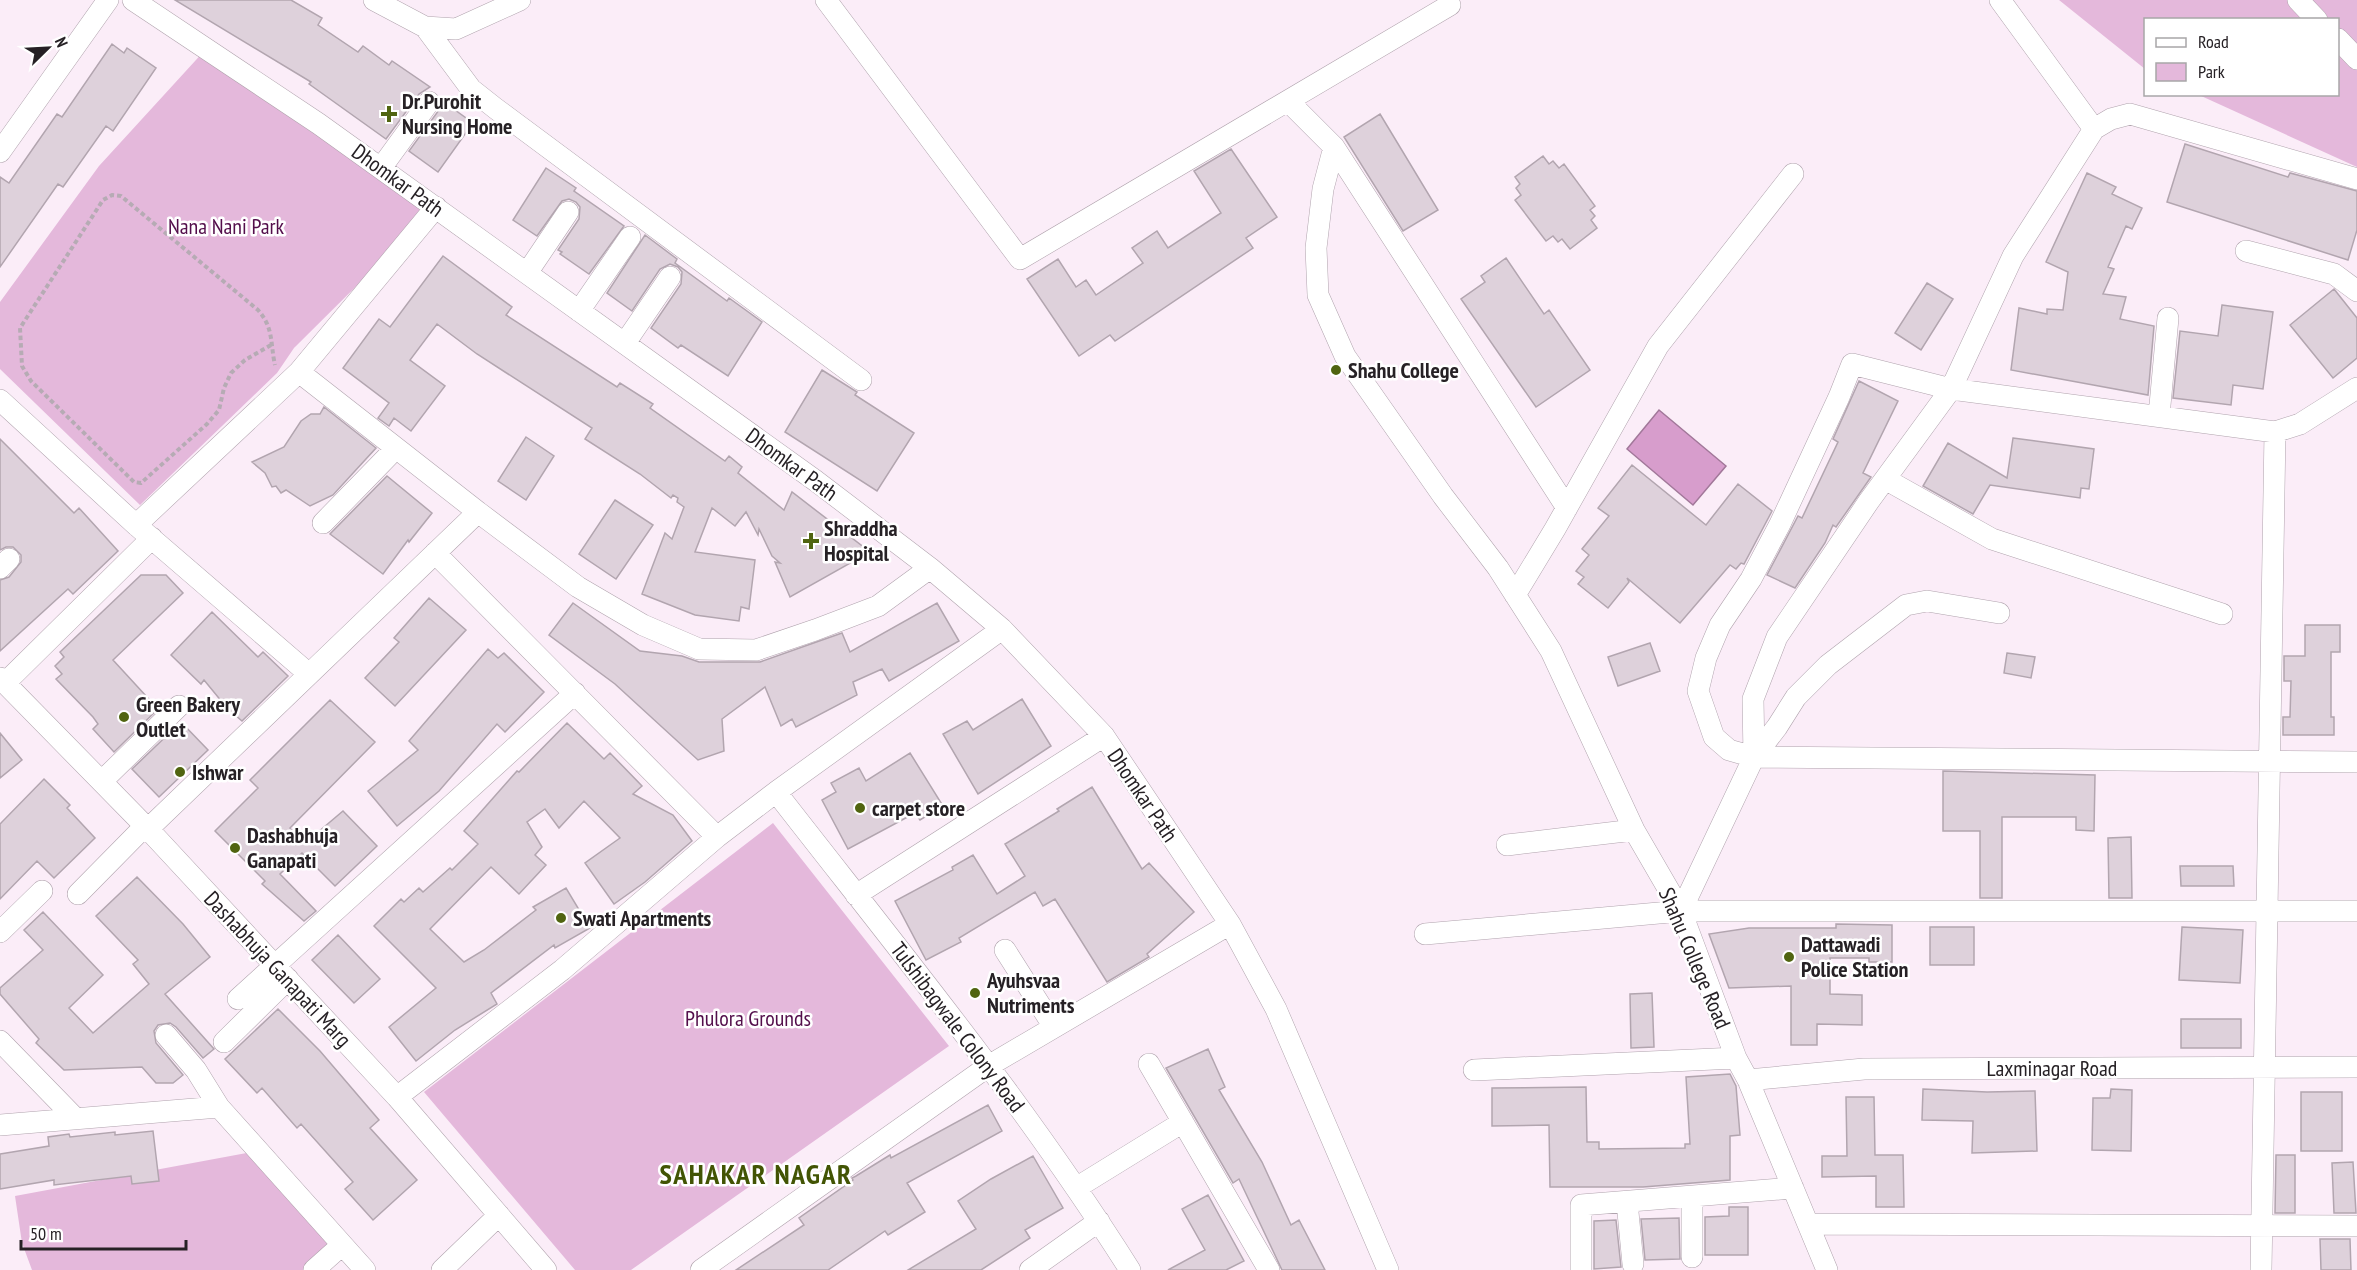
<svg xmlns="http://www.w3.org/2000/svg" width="2357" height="1270" viewBox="0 0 2357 1270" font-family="'PT Sans Narrow',sans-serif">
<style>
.green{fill:#e4b8db}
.water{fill:#d79dcc;stroke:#a2789a;stroke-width:1.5}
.building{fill:#ded1db;stroke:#b2a5af;stroke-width:1.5}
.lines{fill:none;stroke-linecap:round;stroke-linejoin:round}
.minor-casing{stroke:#b0a3ad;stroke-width:22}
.path{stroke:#b6abb4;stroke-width:4;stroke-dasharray:4.5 3;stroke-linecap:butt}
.minor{stroke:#fff;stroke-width:21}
.poi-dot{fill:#506410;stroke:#fff;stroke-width:2}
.labels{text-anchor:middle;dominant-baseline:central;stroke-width:5;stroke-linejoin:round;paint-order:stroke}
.poi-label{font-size:22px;font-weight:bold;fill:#262125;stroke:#fff;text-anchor:start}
.street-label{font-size:22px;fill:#262125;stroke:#fff}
.park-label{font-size:22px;fill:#530e4b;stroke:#fff}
.district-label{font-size:28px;font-weight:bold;letter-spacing:1.5px;fill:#425404;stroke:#fff}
</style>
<rect width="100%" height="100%" fill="#fbedf8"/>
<path class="green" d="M2059,0H2357V167L2199,95L2338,94V20H2146L2145,69Z
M206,49L436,207L294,348L277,373L140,505L0,369V302L99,166Z
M773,823L949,1046L631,1270H575L424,1092Z
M258,1151L342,1245L310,1270H32L22,1243L15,1196Z"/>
<path class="water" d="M1659,410L1726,466L1693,505L1627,449Z"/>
<path class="building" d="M175,0H291L322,18L318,25L358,52L363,46L389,65L392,61L430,87L419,94L386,139L309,84L311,82Z
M112,44L124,53L127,48L156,68L113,131L106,126L63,187L58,184L0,267V177L9,183L57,114L62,117Z
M441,100L473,123L438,172L409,151L439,110Z
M1380,114L1438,210L1403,231L1344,137Z
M2185,144L2288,177L2290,173L2357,191V230L2348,260L2167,202Z
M1231,149L1277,217L1246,238L1253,248L1115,341L1110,335L1079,356L1027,279L1058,259L1076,287L1086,280L1096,295L1143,263L1132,248L1157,231L1168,248L1221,213L1194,171Z
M1543,156L1549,164L1553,161L1559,168L1564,164L1595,206L1590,210L1595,216L1591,220L1597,228L1570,249L1562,239L1558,242L1553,236L1546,241L1515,200L1521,195L1516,188L1520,184L1515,177Z
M546,168L576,188L574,191L624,226L589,274L560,254L562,252L558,250L579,219L580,207L576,202L569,199L562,201L537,236L513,220Z
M2087,173L2116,187L2112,194L2142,208L2132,229L2126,226L2108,267L2114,269L2103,294L2126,297L2120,319L2154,326L2148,395L2011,370L2019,308L2047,314V309L2063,310L2068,272L2046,262Z
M645,235L677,259L675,263L727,301L729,298L762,322L728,376L681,345L678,348L651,328L681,284L682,272L678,267L670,264L660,269L632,311L607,293Z
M443,256L512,307L506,315L617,387L620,383L653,404L650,408L725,461L729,456L742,467L738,473L784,510L792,492L870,552L790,597L775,562L780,563L772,556L759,529L758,535L746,512L735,526L712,508L695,552L755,560L749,609L741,607L739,621L695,615L642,594L665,533L672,539L684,507L677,502L678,498L673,495L671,498L640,474L585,439L592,428L477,354L437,324L410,360L445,386L411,431L394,418L389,426L378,418L389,403L343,368L379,319L390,327Z
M1506,258L1544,314L1549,310L1590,370L1536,407L1461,299L1485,282L1481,276Z
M1927,283L1953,299L1921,350L1895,333Z
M2334,289L2357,318V358L2333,378L2290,325Z
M2222,305L2273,312L2263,389L2233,385L2231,405L2173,398L2180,331L2218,336Z
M822,370L857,392L855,395L914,433L877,491L785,432Z
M1859,381L1898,401L1863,473L1871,477L1836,527L1833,525L1825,543L1795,588L1767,575L1798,516L1802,518L1838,442L1833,439Z
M324,407L376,448L333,495L310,506L286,490L281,493L276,486L272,487L265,473L252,462L284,447L301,421L311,414H320Z
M526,437L554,456L526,500L498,481Z
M2013,438L2094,449L2089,489L2081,488L2080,498L1990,485L1973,514L1923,486L1948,443L2007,478Z
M0,439L74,513L79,508L118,551L73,594L68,589L0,651V580L9,577L21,562V555L13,547H6L0,550Z
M1632,465L1706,525L1738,484L1772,511L1744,564L1741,563L1736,569L1730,565L1680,623L1627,578L1629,582L1608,608L1578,584L1584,577L1576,571L1589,555L1582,549L1609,516L1598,508Z
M387,476L432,513L409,542L408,540L383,574L330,534Z
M615,500L653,525L616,579L579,554Z
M141,575H166L183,593L113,660L158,709L114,752L93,729L98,724L93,717L56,679L62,674L55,666L64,657L60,652Z
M429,598L466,630L395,706L365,678L399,642L394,638Z
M573,603L640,651L682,656L699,662H760L842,633L850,652L937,603L959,641L889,681L882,669L853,682L857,695L796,727L792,719L781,726L765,687L722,719L724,751L698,760L615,684L549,635Z
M212,612L258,657L263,652L288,676L242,721L227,708L204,680L201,684L171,655Z
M2305,625H2340V652H2331V717H2334V735H2283V717H2290L2291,681H2284V656H2305Z
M1650,643L1660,671L1618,686L1608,657Z
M488,649L498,658L504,653L544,692L505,732L497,724L439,791L397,826L368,791L418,750L409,741Z
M2007,653L2035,657L2031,678L2004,673Z
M1022,699L1051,746L978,794L943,734L967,721L973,730Z
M330,700L375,742L290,828L304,844L343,811L377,846L335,886L302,853L280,874L316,911L304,921L262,884L265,881L215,831L258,788L250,780Z
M181,722L208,750L159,797L132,769Z
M567,723L604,759L610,753L642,786L633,794L673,815L692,841L645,882L614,904L585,863L620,838L584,801L559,828L545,809L527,822L542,847L535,855L546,865L519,894L491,867L430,929L464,962L484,950L536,910L533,907L566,888L590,928L555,948L554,945L491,993L497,1004L455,1030L416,1061L389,1027L436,988L374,926L401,899L404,902L419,888L423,892L450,868L452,870L478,844L464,831L517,771L519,772Z
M0,733L22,760L0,778Z
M910,753L943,806L920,820L915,813L848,849L822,800L836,792L831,783L859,768L866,781Z
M1943,771L2095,775L2094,831L2076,830V817H2002V898H1980V831H1943Z
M44,779L70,805L67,808L95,838L54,878L37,861L0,899V824Z
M1092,787L1142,869L1149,863L1194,912L1147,954L1149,957L1107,982L1055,899L1043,906L1035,892L959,938L961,942L926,960L895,901L953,870L952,867L973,855L997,894L1025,876L1005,844L1059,811L1057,809Z
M2131,837L2132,898H2109L2108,838Z
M2180,866H2233L2234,886H2181Z
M137,877L183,924L210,957L165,994L214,1049L203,1058L176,1027L170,1023L158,1025L154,1031L156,1043L183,1075L173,1083H156L142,1067L64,1070L36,1043L39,1039L0,994V988L43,950L24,930L43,912L103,975L69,1008L93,1033L149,984L133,964L138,960L96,916Z
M1836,924L1892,925V962H1869V958H1830V994L1862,995V1025L1817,1024V1045H1791V986L1729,988L1709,934L1749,928H1836Z
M1930,927H1974V965H1930Z
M2182,927L2243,930L2240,983L2179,980Z
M338,935L380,979L354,1003L312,960Z
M1652,993L1654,1047L1631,1048L1630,994Z
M278,1009L320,1051L379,1120L370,1128L417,1180L373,1220L345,1189L353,1182L301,1124L297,1128L262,1088L257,1093L225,1059Z
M2181,1019H2241V1048H2181Z
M1208,1049L1225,1087L1219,1090L1262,1162L1291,1225L1299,1220L1325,1270H1282L1239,1179L1233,1183L1166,1068Z
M1730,1074L1736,1086L1740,1135L1730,1136V1180L1643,1187H1550L1549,1125L1492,1126V1088L1586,1087L1587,1142H1599V1149L1685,1148V1144H1690L1686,1077Z
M1923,1089L1987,1092L2035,1091L2037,1151L1972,1153L1973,1121L1922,1120Z
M2111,1089L2132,1090L2131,1151L2092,1150L2093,1098H2110Z
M2301,1092H2342V1151H2301Z
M1846,1097H1874L1875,1155H1903L1904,1207H1876V1176L1822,1177V1156H1847Z
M988,1105L1002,1131L907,1183L925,1212L888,1235L885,1231L828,1270H736L804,1225L799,1218L853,1180L852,1178L856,1176L890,1155L891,1158Z
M153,1131L159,1181L132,1184L131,1176L54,1185V1180L0,1189V1154L49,1146L48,1137L69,1134L70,1137L115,1132V1135Z
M2276,1155H2295V1213H2275Z
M1033,1156L1063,1208L1025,1230L1030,1238L981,1270H908L976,1229L958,1201L991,1179Z
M2353,1162L2356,1213H2334L2332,1163Z
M1208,1195L1244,1261L1226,1270H1168L1205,1250L1182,1209Z
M1729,1207H1748V1255H1705V1217L1729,1216Z
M1679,1218L1680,1259L1645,1260L1641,1219Z
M1616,1220L1621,1267L1594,1269V1221Z
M2320,1239H2350L2351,1270H2321Z"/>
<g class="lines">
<defs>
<path id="minor" d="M133,0L319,124L816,481L930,568L1002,629L1104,736L1230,924L1276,1009L1388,1270
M374,0L425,27L456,29L520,0
M826,0L1020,259L1450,5
M2000,0L2094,129
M2298,0L2317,20
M425,27L471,89L495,108L861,380
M2338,39L2357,59
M1289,102L1334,147L1567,508
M1334,147L1323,189L1316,248L1318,295L1345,356L1443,496L1498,568L1551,651L1634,830L1681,911L1736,1058L1748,1080L1827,1270
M0,152L108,0
M381,168L429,102
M2357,179L2130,114L2111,119L2094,129L2013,256L1951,389L2275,432L2300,424L2357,388
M2246,251L2334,274L2357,291
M527,273L568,212
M579,311L630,237
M625,343L670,277
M299,372L478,512
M0,400L136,525L309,674
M2159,416L2168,318
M1885,479L1992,539L2222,614
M323,523L396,448
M136,525L299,372L436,207
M435,553L717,837
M0,568L9,559
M1515,595L1555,529L1658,346L1793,174
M0,678L148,829L397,1097L546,1270
M5,683L152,538
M1754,757L1753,699L1777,637L1869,501L1951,389L1852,364L1839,397L1780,524L1751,579L1720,625L1706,658L1698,691L1714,737L1729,750L1754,757L2357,762
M102,781L179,706
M776,792C898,949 1024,1102 1130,1270
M148,829L478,512L578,587L643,625L699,649L756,650L815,630L878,606L930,568
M1507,845L1634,830
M78,894L145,826
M856,895L1104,736
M1681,911L1754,757L1777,727L1796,697L1828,665L1906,605L1927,601L1999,613
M0,932L42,891
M1425,934L1681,911H2357
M1005,950L1054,1027
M238,999L575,693
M166,1035L196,1070L219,1107
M0,1041L75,1118
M224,1042L288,979
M1149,1064L1269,1270
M1474,1070L1736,1058
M1748,1080L1864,1069L2357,1067
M397,1097L562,970L717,837L776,792L1002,629
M0,1125L219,1107L365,1270
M1076,1188L1183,1122
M1692,1197V1257
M1627,1202L1633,1264
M1808,1224L2357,1226
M314,1270L342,1245
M442,1270L499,1215
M701,1270L990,1065L1230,924
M1030,1270L1099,1221
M1581,1270V1205L1793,1188
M2261,1270L2275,432"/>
</defs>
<use href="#minor" class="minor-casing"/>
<path class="path" d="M271,345L245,360L231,373L224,388L219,410L207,424L141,483L134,482L31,381L22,366L20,328L103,200L112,195L121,196L258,310C274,328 270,343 275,365"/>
<use href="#minor" class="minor"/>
</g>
<g class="poi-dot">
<path d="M386 105h6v6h6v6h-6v6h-6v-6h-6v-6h6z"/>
<circle cx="1336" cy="370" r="6"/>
<path d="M808 532h6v6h6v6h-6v6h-6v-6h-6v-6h6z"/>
<circle cx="124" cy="717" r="6"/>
<circle cx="180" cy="772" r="6"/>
<circle cx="860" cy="808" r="6"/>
<circle cx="235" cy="848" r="6"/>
<circle cx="561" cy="918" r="6"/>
<circle cx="1789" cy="957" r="6"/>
<circle cx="975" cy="993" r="6"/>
</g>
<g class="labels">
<g class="poi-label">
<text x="402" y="101">Dr.Purohit<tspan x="402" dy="25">Nursing Home</tspan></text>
<text x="1348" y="370">Shahu College</text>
<text x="824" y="528">Shraddha<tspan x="824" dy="25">Hospital</tspan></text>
<text x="136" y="704">Green Bakery<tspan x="136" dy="25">Outlet</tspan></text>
<text x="192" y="772">Ishwar</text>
<text x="872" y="808">carpet store</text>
<text x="247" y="835">Dashabhuja<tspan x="247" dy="25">Ganapati</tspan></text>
<text x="573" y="918">Swati Apartments</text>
<text x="1801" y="944">Dattawadi<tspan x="1801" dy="25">Police Station</tspan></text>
<text x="987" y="980">Ayuhsvaa<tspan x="987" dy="25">Nutriments</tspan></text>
</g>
<g class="street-label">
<text transform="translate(398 180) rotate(36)">Dhomkar Path</text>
<text transform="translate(792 464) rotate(36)">Dhomkar Path</text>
<text transform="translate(1143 795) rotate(56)">Dhomkar Path</text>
<text transform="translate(1695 958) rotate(67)">Shahu College Road</text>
<text transform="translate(278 969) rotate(47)">Dashabhuja Ganapati Marg</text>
<text transform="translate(958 1027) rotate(53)">Tulshibagwale Colony Road</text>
<text x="2052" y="1068">Laxminagar Road</text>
</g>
<g class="park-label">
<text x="226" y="226">Nana Nani Park</text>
<text x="748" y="1018">Phulora Grounds</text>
</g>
<g class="district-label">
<text x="756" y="1173">SAHAKAR NAGAR</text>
</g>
</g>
<rect x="2144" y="18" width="195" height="78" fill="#ffffff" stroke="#a8a6a8" stroke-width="1.5"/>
<rect x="2156" y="38" width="30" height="9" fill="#ffffff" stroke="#a8a6a8" stroke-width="1.5"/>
<text x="2198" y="48" font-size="18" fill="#262125">Road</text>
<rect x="2156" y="63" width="30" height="18" fill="#e4b8db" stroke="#a8a6a8" stroke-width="1.5"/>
<text x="2198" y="78" font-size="18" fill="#262125">Park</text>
<g transform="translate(48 48) rotate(66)" stroke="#ffffff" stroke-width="4.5" paint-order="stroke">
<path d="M0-4.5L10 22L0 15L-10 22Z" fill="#262125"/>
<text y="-9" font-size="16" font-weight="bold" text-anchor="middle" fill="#262125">N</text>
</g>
<path d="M21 1240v9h165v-9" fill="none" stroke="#262125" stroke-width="3"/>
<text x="30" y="1240" font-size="18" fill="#262125" stroke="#ffffff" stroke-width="4.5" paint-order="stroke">50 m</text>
</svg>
